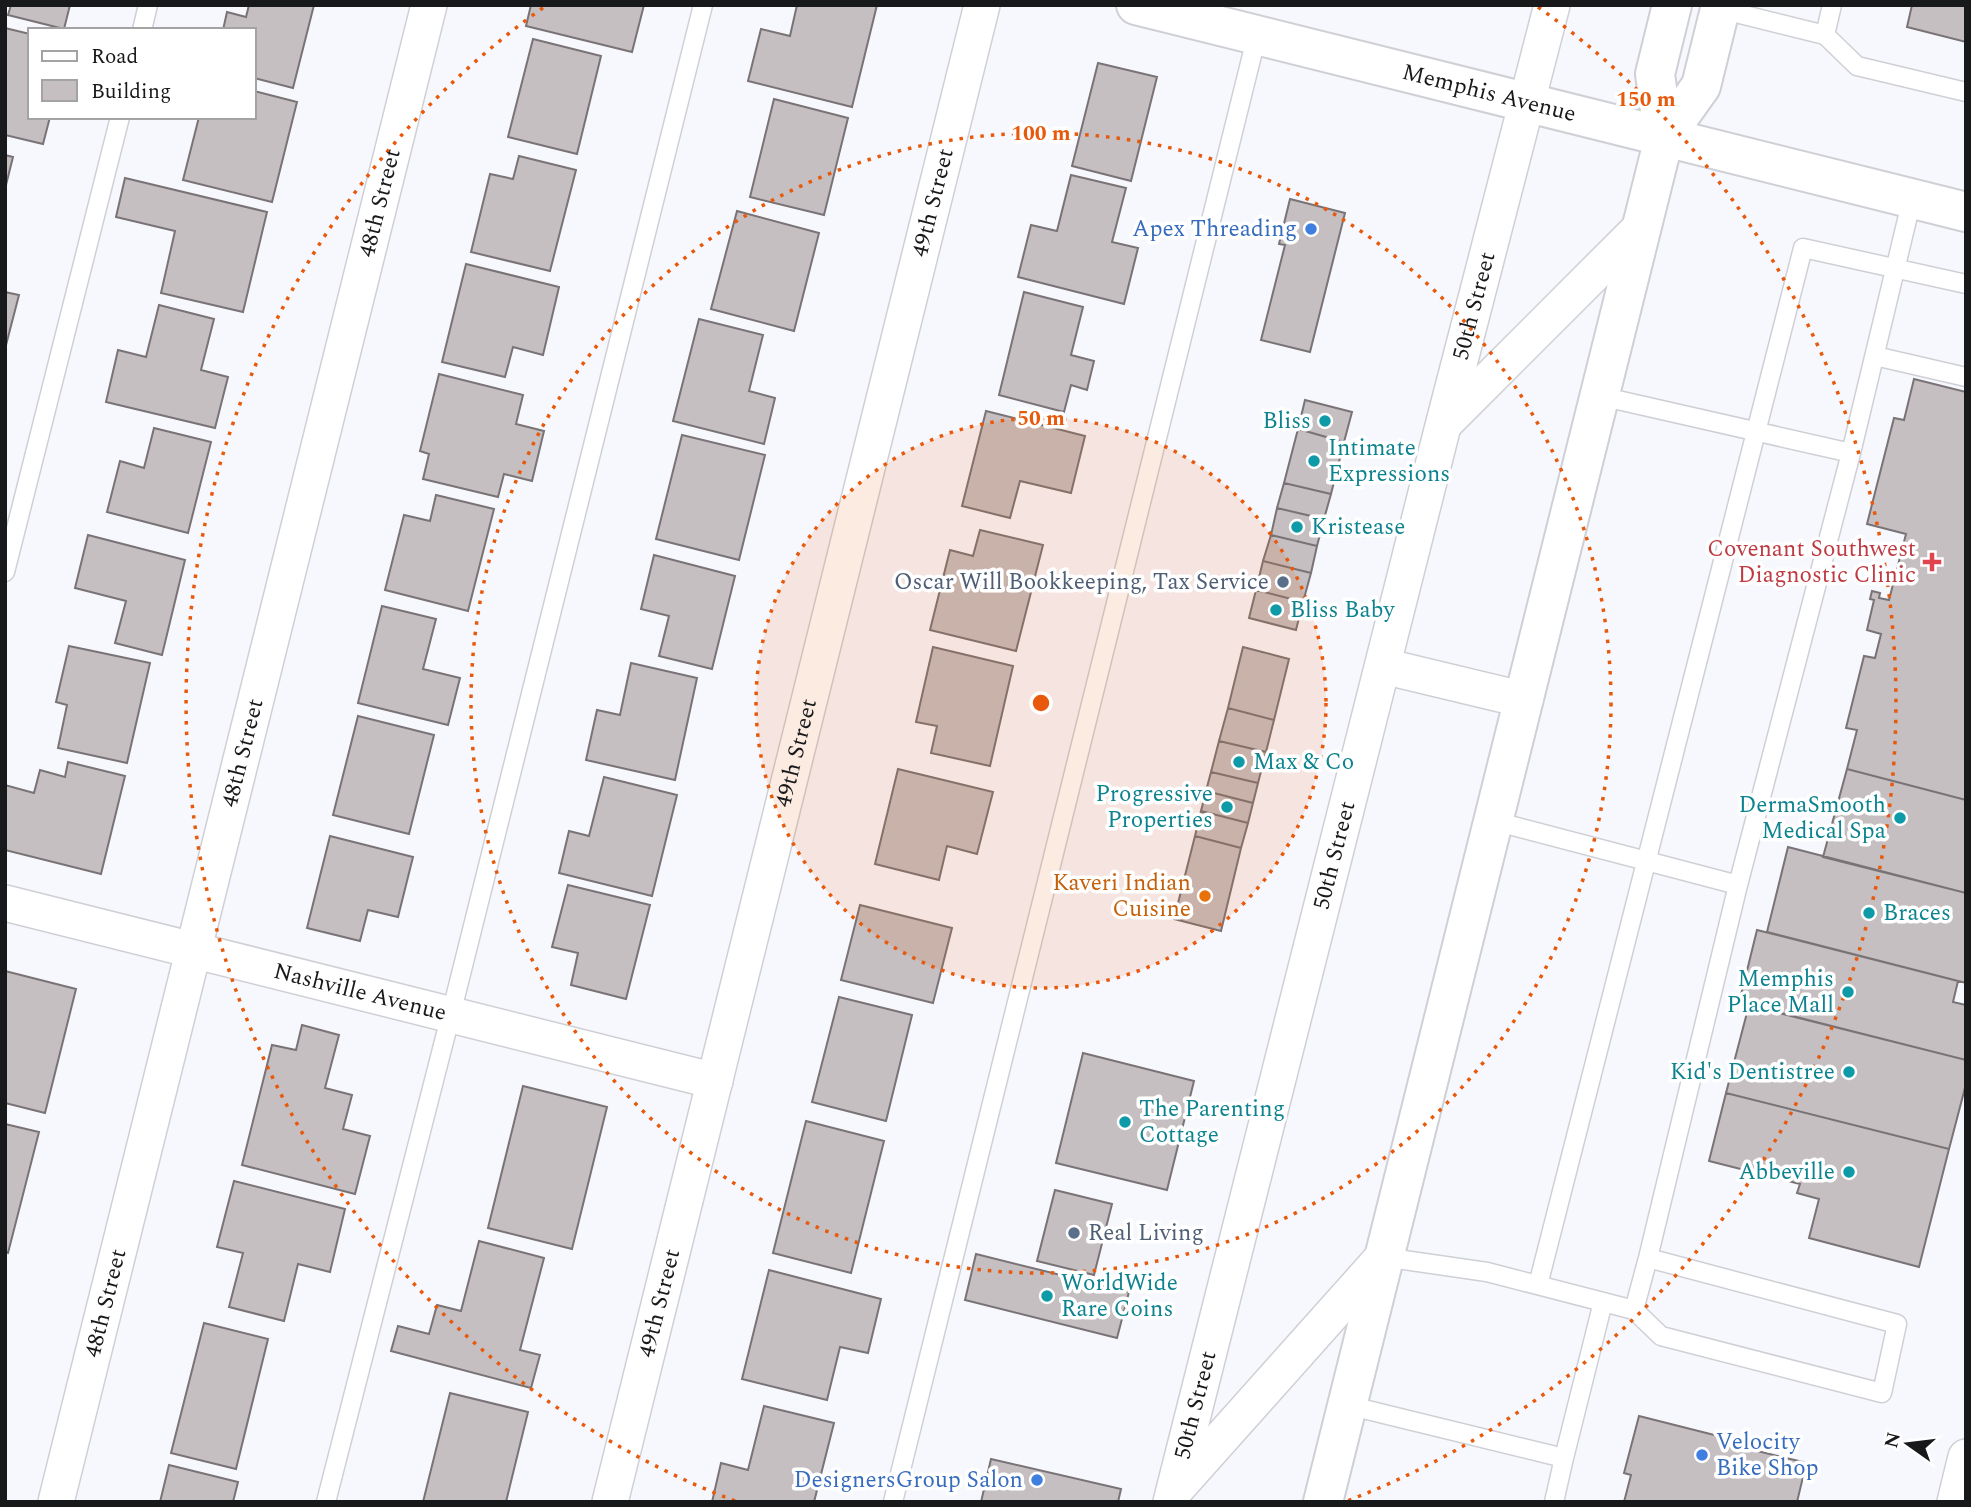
<svg xmlns="http://www.w3.org/2000/svg" width="1971" height="1507" viewBox="0 0 1971 1507" font-family="Spectral,serif">
<style>
.building{fill:#c5bfc1;stroke:#797376;stroke-width:2}
.lines{fill:none;stroke-linecap:round;stroke-linejoin:round}
.service-casing{stroke:#cfd0d5;stroke-width:21}
.minor-casing{stroke:#cfd0d5;stroke-width:38}
.tertiary-casing{stroke:#cfd0d5;stroke-width:42}
.secondary-casing{stroke:#cfd0d5;stroke-width:42}
.service{stroke:#fff;stroke-width:18}
.minor{stroke:#fff;stroke-width:35}
.tertiary{stroke:#fff;stroke-width:38}
.secondary{stroke:#fff;stroke-width:38}
.ring{fill:none;stroke:#e8590c;stroke-width:3.5;stroke-dasharray:3.5 7}
.shop-dot{fill:#3f7fe0;stroke:#fff;stroke-width:2.5}
.culture-dot{fill:#0f9aa8;stroke:#fff;stroke-width:2.5}
.health-dot{fill:#e0444e;stroke:#fff;stroke-width:2.5}
.service-dot{fill:#5c6f8a;stroke:#fff;stroke-width:2.5}
.food-dot{fill:#e8710a;stroke:#fff;stroke-width:2.5}
.labels{text-anchor:middle;dominant-baseline:central;stroke-width:7;stroke-linejoin:round;paint-order:stroke}
.street-label{font-size:23px;fill:#18191a;stroke:#fff}
.shop-label{font-size:23px;fill:#366cbe;stroke:#fff;text-anchor:end}
.culture-label{font-size:23px;fill:#0d838f;stroke:#fff;text-anchor:start}
.health-label{font-size:23px;fill:#be3a42;stroke:#fff;text-anchor:end}
.service-label{font-size:23px;fill:#4e5e75;stroke:#fff;text-anchor:end}
.food-label{font-size:23px;fill:#c56008;stroke:#fff;text-anchor:end}
.centre{fill:#e8590c;stroke:#fff;stroke-width:3.5}
.ring-label{font-size:21px;text-anchor:middle;font-weight:bold;fill:#e8590c;stroke:#fff;stroke-width:7;stroke-linejoin:round;paint-order:stroke}
</style>
<rect width="100%" height="100%" fill="#f7f8fd"/>
<path class="building" d="M11,5H70L64,29L8,15Z
M249,5H314L293,88L254,78V30H223L227,12L246,17Z
M531,5H644L632,52L526,26Z
M797,5H877L852,107L748,81L761,29L790,36Z
M1912,5H1966V42L1907,27Z
M5,28L30,34V117H50L43,144L5,135Z
M533,39L601,56L577,154L508,137Z
M1098,63L1157,77L1131,181L1072,166Z
M254,91L297,102L272,202L183,180L199,117H254Z
M774,99L848,118L824,215L750,197Z
M5,155L13,157L5,189Z
M519,156L576,170L550,271L471,252L490,174L513,179Z
M1071,175L1126,188L1112,242L1138,248L1124,304L1018,277L1031,225L1057,231Z
M125,178L267,212L243,312L161,293L175,231L116,217Z
M1290,199L1345,213L1310,352L1261,340L1285,245L1279,244Z
M737,211L819,233L794,331L711,309Z
M466,264L559,287L543,355L513,347L505,377L442,362Z
M5,292L19,295L5,349Z
M1024,292L1083,307L1071,355L1094,361L1087,390L1071,385L1064,412L999,395Z
M159,305L214,319L201,370L228,377L215,428L106,402L118,350L146,357Z
M699,319L763,335L749,391L775,398L764,444L673,421Z
M439,374L523,395L516,424L544,431L532,481L504,474L498,497L423,479L429,454L420,451Z
M1914,379L1966,392V800L1847,769L1857,730L1846,728L1864,656L1875,658L1881,634L1867,630L1874,600L1870,599L1872,591L1880,593L1879,598L1889,600L1906,534L1867,524L1894,418L1904,420Z
M1305,400L1352,412L1344,442L1298,429Z
M986,411L1085,436L1071,493L1020,481L1010,518L962,506Z
M154,428L211,442L188,533L107,512L120,461L144,468Z
M1298,429L1344,442L1331,494L1284,483Z
M682,435L765,455L739,560L656,539Z
M1284,483L1331,494L1324,519L1277,508Z
M436,495L494,509L468,611L385,590L404,515L430,521Z
M1277,508L1324,519L1317,546L1271,535Z
M980,530L1043,545L1016,651L930,630L950,550L973,556Z
M88,535L185,560L162,655L115,643L126,601L75,588Z
M1271,535L1317,546L1311,573L1263,561Z
M654,555L735,576L712,669L659,656L669,616L641,609Z
M1263,561L1311,573L1303,602L1256,590Z
M1256,590L1303,602L1296,630L1249,618Z
M382,606L436,619L423,669L460,678L448,725L358,703Z
M69,646L150,663L127,763L58,748L67,705L56,702Z
M933,647L1013,666L990,766L931,753L937,726L916,722Z
M1243,647L1289,659L1274,720L1228,708Z
M631,663L697,678L675,780L586,760L597,710L620,715Z
M1228,708L1274,720L1266,752L1219,741Z
M358,716L434,735L409,834L333,815Z
M1219,741L1266,752L1258,783L1211,772Z
M68,762L125,776L101,874L5,850V785L34,793L40,770L65,777Z
M898,769L993,792L977,854L947,846L939,880L875,864Z
M1847,769L1966,800V893L1823,857Z
M1211,772L1258,783L1253,803L1206,791Z
M604,777L677,795L652,896L559,873L569,831L589,836Z
M1206,791L1253,803L1248,823L1201,811Z
M1201,811L1248,823L1241,848L1195,836Z
M330,836L413,857L398,917L368,910L360,941L307,928Z
M1195,836L1241,848L1221,931L1174,919Z
M1788,847L1966,893V983L1767,932Z
M568,885L650,905L626,999L571,985L578,953L552,947Z
M860,905L952,928L933,1003L841,980Z
M1757,930L1958,981L1953,1002L1966,1005V1060L1739,1003Z
M5,971L76,989L45,1113L5,1103Z
M839,997L912,1015L886,1121L812,1102Z
M1749,1005L1966,1060V1084L1949,1149L1726,1093Z
M302,1025L339,1035L325,1088L352,1095L343,1129L370,1136L355,1194L242,1165L272,1045L296,1050Z
M1083,1053L1194,1081L1167,1190L1056,1163Z
M523,1086L607,1107L572,1249L488,1228Z
M1726,1093L1949,1149L1919,1267L1809,1238L1819,1199L1797,1193L1800,1184L1709,1161Z
M806,1121L884,1141L851,1273L773,1253Z
M5,1124L39,1132L8,1253L5,1252Z
M234,1181L345,1209L330,1272L298,1264L284,1321L229,1307L243,1253L217,1247Z
M1055,1190L1112,1204L1094,1275L1037,1261Z
M479,1241L544,1258L520,1350L540,1355L531,1388L391,1351L398,1326L429,1334L437,1305L461,1311Z
M976,1254L1129,1292L1117,1338L965,1300Z
M769,1270L881,1299L868,1353L840,1347L827,1400L742,1379Z
M204,1323L268,1339L236,1469L171,1453Z
M450,1393L528,1412L506,1502H423Z
M764,1406L834,1423L814,1502H712L721,1463L748,1470Z
M1639,1416L1750,1444L1749,1449L1803,1462L1799,1476L1803,1477L1797,1502H1624L1631,1475L1624,1473Z
M991,1459L1121,1489L1118,1502H981Z
M169,1465L238,1482L233,1502H160Z"/>
<g class="lines">
<defs>
<path id="service" d="M1832,5L1825,35L1857,66L1966,92
M1720,9L1825,35
M142,30L148,5
M1875,356L1966,377
M1600,396L1851,453
M5,572L120,117
M1738,885L1851,453L1912,199
M1383,1257L1487,1272L1634,1310L1648,1258L1738,885L1494,821
M1538,1285L1803,248L1966,284
M1634,1310L1661,1336L1882,1393L1897,1324L1648,1258
M1347,1405L1564,1458L1554,1502
M1564,1458L1603,1302
M326,1502L451,1014L703,5
M893,1502L1257,35"/>
<g id="minor">
<path d="M1444,424L1642,226"/>
<path d="M1383,666L1525,700"/>
<path id="s1" d="M5,903L715,1081"/>
<path d="M1176,1489L1383,1257"/>
<path id="s2" d="M56,1502L429,5"/>
<path id="s3" d="M610,1502L982,5"/>
<path id="s4" d="M1171,1502L1443,426L1552,5"/>
<path d="M1955,1502L1966,1457"/>
</g>
<g id="tertiary">
<path id="s5" d="M1136,5L1966,212"/>
</g>
<path id="secondary" d="M1664,138L1655,74L1672,5
M1323,1502L1664,138L1701,86L1721,5"/>
</defs>
<use href="#service" class="service-casing"/>
<use href="#minor" class="minor-casing"/>
<use href="#tertiary" class="tertiary-casing"/>
<use href="#secondary" class="secondary-casing"/>
<use href="#service" class="service"/>
<use href="#minor" class="minor"/>
<use href="#tertiary" class="tertiary"/>
<use href="#secondary" class="secondary"/>
</g>
<circle cx="1041" cy="703" r="285" fill="#e8590c" fill-opacity=".12"/>
<g class="ring">
<circle cx="1041" cy="703" r="285"/>
<circle cx="1041" cy="703" r="570"/>
<path d="M735 1501A855 855 0 0 1 544 7M1538 7A855 855 0 0 1 1347 1501"/>
</g>
<g class="shop-dot">
<circle cx="1311" cy="229" r="7"/>
<circle cx="1702" cy="1455" r="7"/>
<circle cx="1037" cy="1480" r="7"/>
</g>
<g class="culture-dot">
<circle cx="1325" cy="421" r="7"/>
<circle cx="1314" cy="461" r="7"/>
<circle cx="1297" cy="527" r="7"/>
<circle cx="1276" cy="610" r="7"/>
<circle cx="1239" cy="762" r="7"/>
<circle cx="1227" cy="807" r="7"/>
<circle cx="1900" cy="818" r="7"/>
<circle cx="1869" cy="913" r="7"/>
<circle cx="1848" cy="992" r="7"/>
<circle cx="1849" cy="1072" r="7"/>
<circle cx="1125" cy="1122" r="7"/>
<circle cx="1849" cy="1172" r="7"/>
<circle cx="1047" cy="1296" r="7"/>
</g>
<path class="health-dot" d="M1928.5 551.5h7v7h7v7h-7v7h-7v-7h-7v-7h7z"/>
<g class="service-dot">
<circle cx="1283" cy="582" r="7"/>
<circle cx="1074" cy="1233" r="7"/>
</g>
<circle class="food-dot" cx="1205" cy="896" r="7"/>
<g class="labels">
<g class="street-label">
<text stroke="none"><textPath href="#s5" startOffset="364">Memphis Avenue</textPath></text>
<text stroke="none"><textPath href="#s2" startOffset="1339">48th Street</textPath></text>
<text stroke="none"><textPath href="#s3" startOffset="1339">49th Street</textPath></text>
<text stroke="none"><textPath href="#s4" startOffset="1234">50th Street</textPath></text>
<text stroke="none"><textPath href="#s2" startOffset="772">48th Street</textPath></text>
<text stroke="none"><textPath href="#s3" startOffset="772">49th Street</textPath></text>
<text stroke="none"><textPath href="#s4" startOffset="667">50th Street</textPath></text>
<text stroke="none"><textPath href="#s1" startOffset="366">Nashville Avenue</textPath></text>
<text stroke="none"><textPath href="#s2" startOffset="205">48th Street</textPath></text>
<text stroke="none"><textPath href="#s3" startOffset="205">49th Street</textPath></text>
<text stroke="none"><textPath href="#s4" startOffset="100">50th Street</textPath></text>
</g>
<g class="shop-label">
<text x="1297" y="229">Apex Threading</text>
<text x="1716" y="1442" text-anchor="start">Velocity<tspan x="1716" dy="26">Bike Shop</tspan></text>
<text x="1023" y="1480">DesignersGroup Salon</text>
</g>
<g class="culture-label">
<text x="1311" y="421" text-anchor="end">Bliss</text>
<text x="1328" y="448">Intimate<tspan x="1328" dy="26">Expressions</tspan></text>
<text x="1311" y="527">Kristease</text>
<text x="1290" y="610">Bliss Baby</text>
<text x="1253" y="762">Max &amp; Co</text>
<text x="1213" y="794" text-anchor="end">Progressive<tspan x="1213" dy="26">Properties</tspan></text>
<text x="1886" y="805" text-anchor="end">DermaSmooth<tspan x="1886" dy="26">Medical Spa</tspan></text>
<text x="1883" y="913">Braces</text>
<text x="1834" y="979" text-anchor="end">Memphis<tspan x="1834" dy="26">Place Mall</tspan></text>
<text x="1835" y="1072" text-anchor="end">Kid's Dentistree</text>
<text x="1139" y="1109">The Parenting<tspan x="1139" dy="26">Cottage</tspan></text>
<text x="1835" y="1172" text-anchor="end">Abbeville</text>
<text x="1061" y="1283">WorldWide<tspan x="1061" dy="26">Rare Coins</tspan></text>
</g>
<g class="health-label">
<text x="1916" y="549">Covenant Southwest<tspan x="1916" dy="26">Diagnostic Clinic</tspan></text>
</g>
<g class="service-label">
<text x="1269" y="582">Oscar Will Bookkeeping, Tax Service</text>
<text x="1088" y="1233" text-anchor="start">Real Living</text>
</g>
<g class="food-label">
<text x="1191" y="883">Kaveri Indian<tspan x="1191" dy="26">Cuisine</tspan></text>
</g>
</g>
<circle cx="1041" cy="703" r="10" class="centre"/>
<g class="ring-label">
<text x="1646" y="106">150 m</text>
<text x="1041" y="140">100 m</text>
<text x="1041" y="425">50 m</text>
</g>
<rect width="1971" height="1507" fill="none" stroke="#18191a" stroke-width="14"/>
<rect x="28" y="28" width="228" height="91" fill="#ffffff" stroke="#a3a3a3" stroke-width="2"/>
<rect x="42" y="51" width="35" height="10" fill="#ffffff" stroke="#a3a3a3" stroke-width="2"/>
<text x="91" y="63" font-size="21" fill="#18191a">Road</text>
<rect x="42" y="80" width="35" height="21" fill="#c5bfc1" stroke="#a3a3a3" stroke-width="2"/>
<text x="91" y="98" font-size="21" fill="#18191a">Building</text>
<g transform="translate(1908 1444) rotate(284)" stroke="#ffffff" stroke-width="5" paint-order="stroke">
<path d="M0-5L12 26L0 18L-12 26Z" fill="#18191a"/>
<text y="-10" font-size="19" font-weight="bold" text-anchor="middle" fill="#18191a">N</text>
</g>
</svg>
